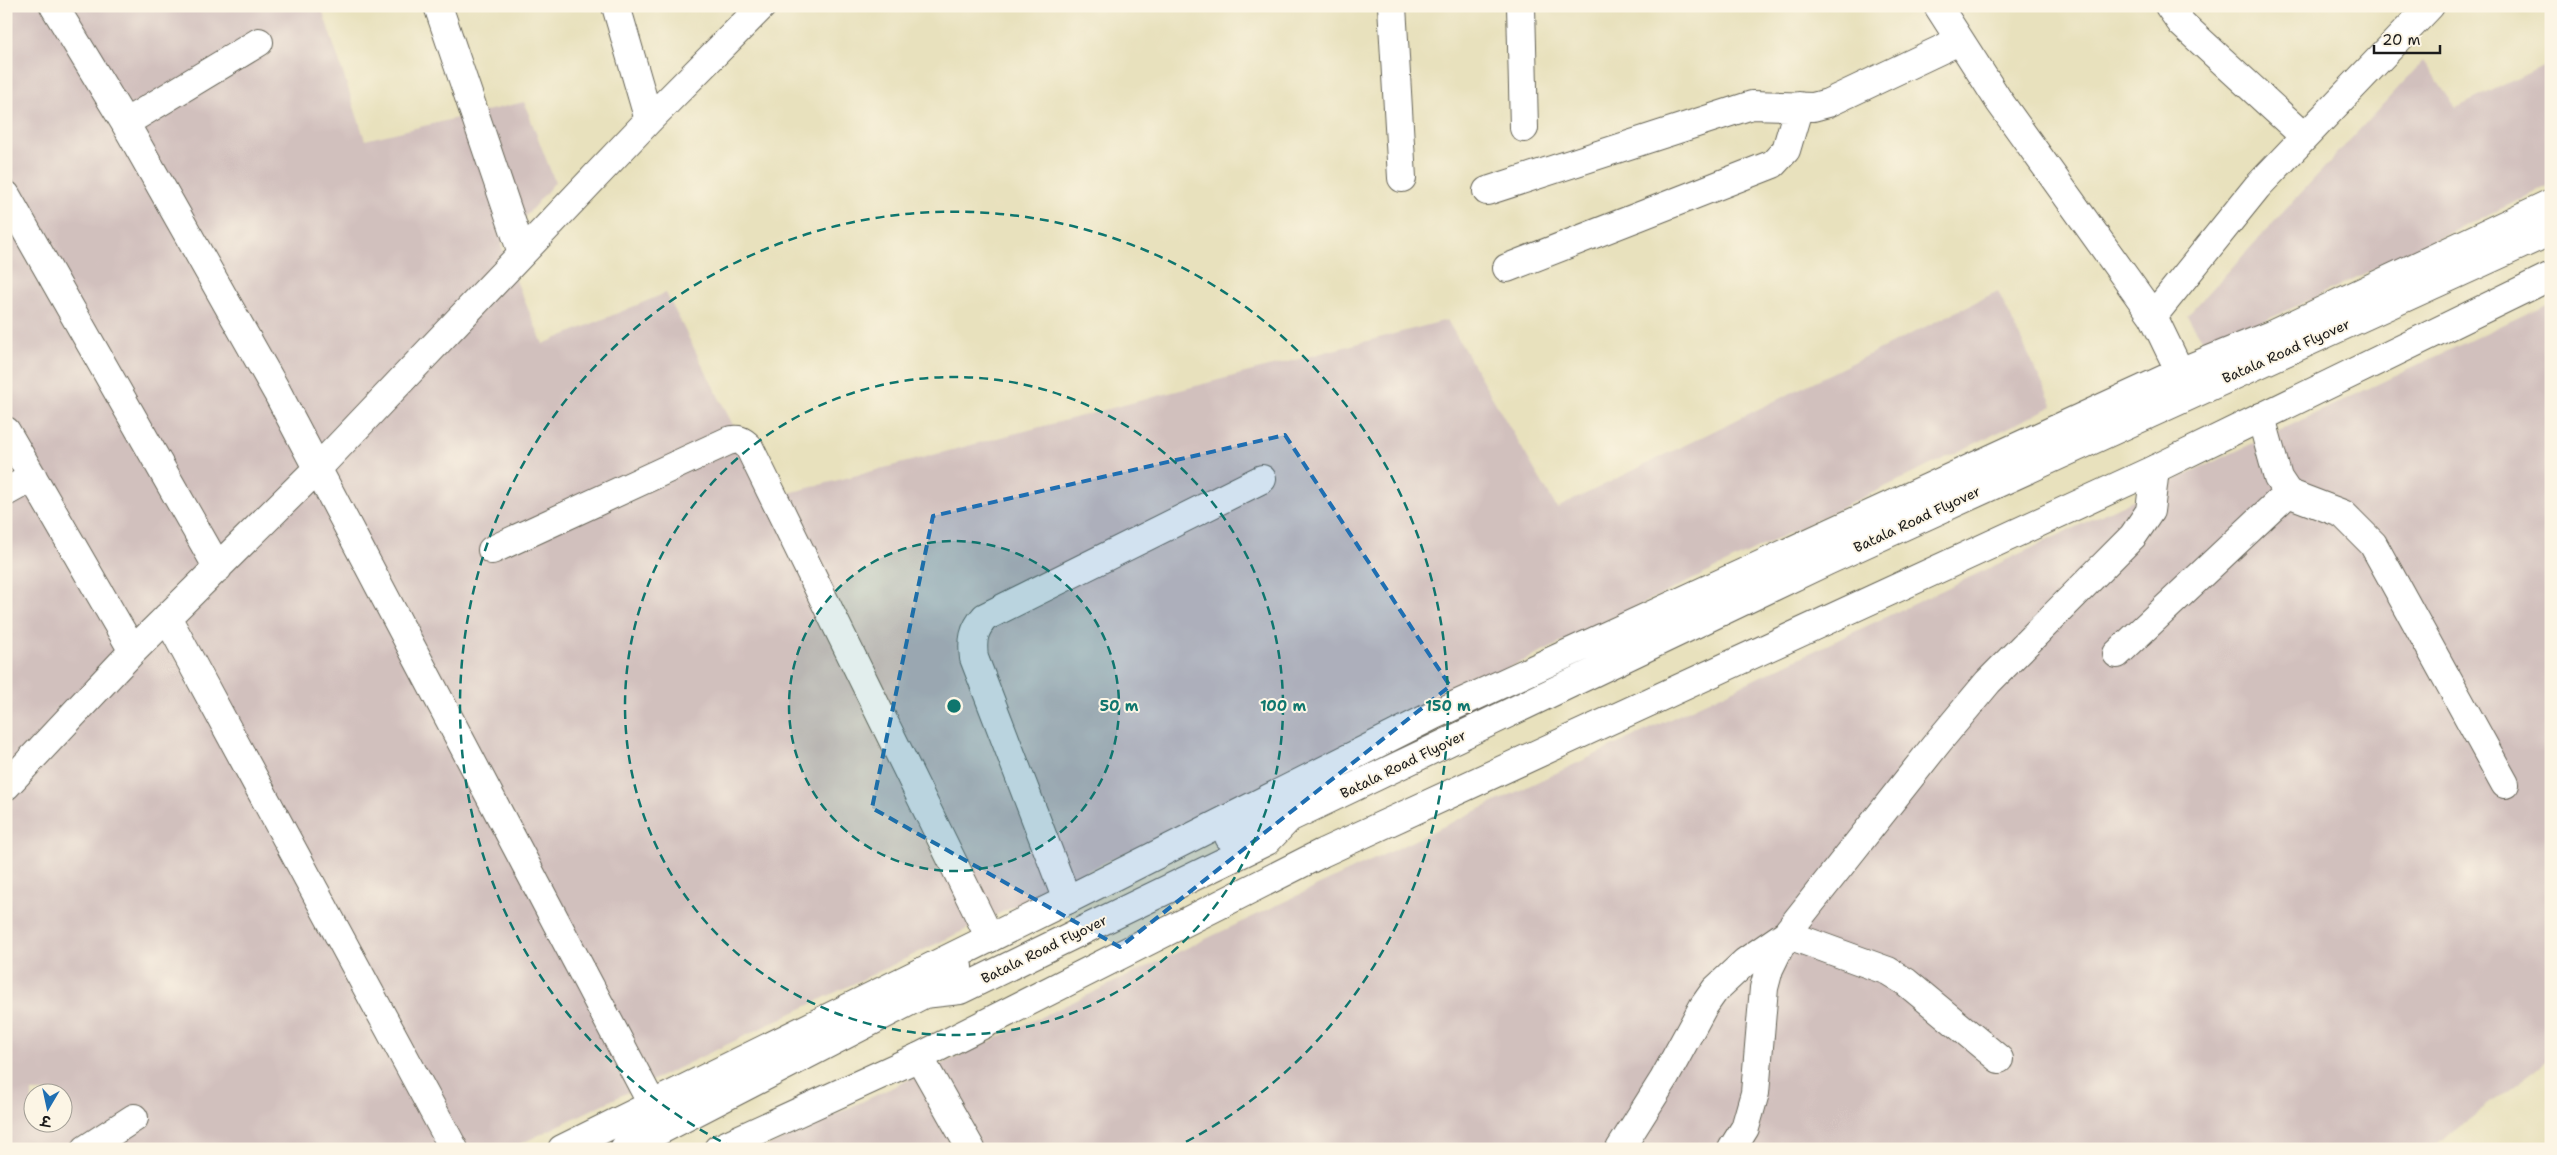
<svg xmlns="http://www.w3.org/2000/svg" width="2557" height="1155" viewBox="0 0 2557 1155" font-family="'Shantell Sans','Playpen Sans Deva',sans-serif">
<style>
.industrial{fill:#d1c0bd;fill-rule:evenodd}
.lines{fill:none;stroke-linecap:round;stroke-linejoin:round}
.minor-casing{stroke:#636154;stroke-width:30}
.major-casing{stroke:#636154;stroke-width:30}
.minor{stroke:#fff;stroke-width:28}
.major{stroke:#fff;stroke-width:28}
.marked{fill:#1f6fb2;fill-opacity:0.2;stroke:#1f6fb2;stroke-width:4;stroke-dasharray:10 6;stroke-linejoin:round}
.ring{fill:none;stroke:#0f766e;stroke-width:2.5;stroke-dasharray:9 6}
.labels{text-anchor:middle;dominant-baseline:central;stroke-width:4;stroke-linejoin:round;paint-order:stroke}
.street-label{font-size:14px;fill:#1c1c1c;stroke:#fcf5e5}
.centre{fill:#0f766e;stroke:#fcf5e5;stroke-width:2.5}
.ring-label{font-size:15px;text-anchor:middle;font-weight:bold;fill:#0f766e;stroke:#fcf5e5;stroke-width:4;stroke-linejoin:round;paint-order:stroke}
</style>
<rect width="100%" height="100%" fill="#fcf5e5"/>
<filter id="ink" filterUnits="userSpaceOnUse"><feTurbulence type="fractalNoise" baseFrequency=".02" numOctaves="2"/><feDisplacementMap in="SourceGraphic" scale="10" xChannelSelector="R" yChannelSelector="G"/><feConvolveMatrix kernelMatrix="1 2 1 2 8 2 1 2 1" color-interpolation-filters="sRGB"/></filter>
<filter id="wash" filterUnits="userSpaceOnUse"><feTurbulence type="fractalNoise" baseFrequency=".0096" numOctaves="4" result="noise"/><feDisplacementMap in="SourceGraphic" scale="20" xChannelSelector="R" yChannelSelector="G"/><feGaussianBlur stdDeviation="1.12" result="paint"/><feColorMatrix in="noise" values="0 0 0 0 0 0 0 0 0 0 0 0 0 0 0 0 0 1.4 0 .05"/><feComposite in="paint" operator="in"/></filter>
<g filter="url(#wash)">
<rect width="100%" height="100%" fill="#e8e1bd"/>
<path class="industrial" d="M6,6H321L365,140L524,102L555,182L501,245L543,344L666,293L770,498L1447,320L1557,508L1998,291L2053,406L510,1149H6ZM32,1092H62V1122H32Z
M2423,61L2456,108L2551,62V185L2208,348L2187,316Z
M2551,302V1058L2430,1149H762Z"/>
</g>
<g filter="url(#ink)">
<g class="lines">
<defs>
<path id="minor" d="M54,6L125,123L277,392L652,1104
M438,6L522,253
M616,6L649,120
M1392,6L1402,178
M1521,6L1524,128
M1938,6L1999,101L2153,316
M2169,6L2182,24L2304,136
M125,123L259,42
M1487,191L1752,105L1813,107L1828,103L1959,41
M6,195L218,568
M1507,268L1773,164L1786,150L1799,106
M2180,372L2153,316L2257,187L2430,6
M2261,417L2278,478L2288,493L2343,514L2373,544L2505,784
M6,431L133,651
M6,492L33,477
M492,550L728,441C738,438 742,440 749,447L990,938
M167,617L454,1149
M2117,654L2288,493
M6,786L133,651L317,469L649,120L762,6
M1067,900L974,658C972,641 973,630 985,617L1262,479
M919,1057L971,1149
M86,1149L134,1118
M1620,1149L1664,1079L1703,1007L1715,990L1745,962L1786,934L1888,971L1906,982L1999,1059
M1732,1149L1745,1128L1755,1093L1764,988L1769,969L1786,934L1938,742L1988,682L2133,536L2150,511L2155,469"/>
<path id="major" d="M1229,837L1255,824L1289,818L1827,561L2551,231
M924,994L960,990L1267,841L1289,818
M562,1149L1067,900L1434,715L2180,372L2271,335L2551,203
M624,1149L924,994L946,973L958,967
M718,1149L919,1057L1322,853L2155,469L2551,276"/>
</defs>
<use href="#minor" class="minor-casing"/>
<use href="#major" class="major-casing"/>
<use href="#minor" class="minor"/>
<use href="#major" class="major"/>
</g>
</g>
<path class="marked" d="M1285,435L1450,686L1120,947L872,808L933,516Z"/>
<circle cx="954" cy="706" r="165" fill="#0f766e" fill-opacity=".12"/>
<g class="ring">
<circle cx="954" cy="706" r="165"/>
<circle cx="954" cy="706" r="329"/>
<path d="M734 1148A494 494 0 1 1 1174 1148"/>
</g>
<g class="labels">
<g class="street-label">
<text transform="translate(2286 351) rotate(-24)">Batala Road Flyover</text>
<text transform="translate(1917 519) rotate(-25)">Batala Road Flyover</text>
<text transform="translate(1403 764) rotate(-26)">Batala Road Flyover</text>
<text transform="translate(1044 949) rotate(-26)">Batala Road Flyover</text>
</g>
</g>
<circle cx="954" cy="706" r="8" class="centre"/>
<g class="ring-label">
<text x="1119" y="711">50 m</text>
<text x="1283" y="711">100 m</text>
<text x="1448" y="711">150 m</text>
</g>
<rect width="2557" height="1155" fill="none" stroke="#fcf5e5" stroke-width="25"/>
<g transform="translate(48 1108) rotate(189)"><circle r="24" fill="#fcf5e5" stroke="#a29e95"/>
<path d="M0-4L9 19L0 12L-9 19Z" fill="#1f6fb2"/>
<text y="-8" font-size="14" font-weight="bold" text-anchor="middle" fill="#1c1c1c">उ</text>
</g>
<path d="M2374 45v8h66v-8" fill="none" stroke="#1c1c1c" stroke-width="2.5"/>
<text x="2382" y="45" font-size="15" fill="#1c1c1c" stroke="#fcf5e5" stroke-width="4" paint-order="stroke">20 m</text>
</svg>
